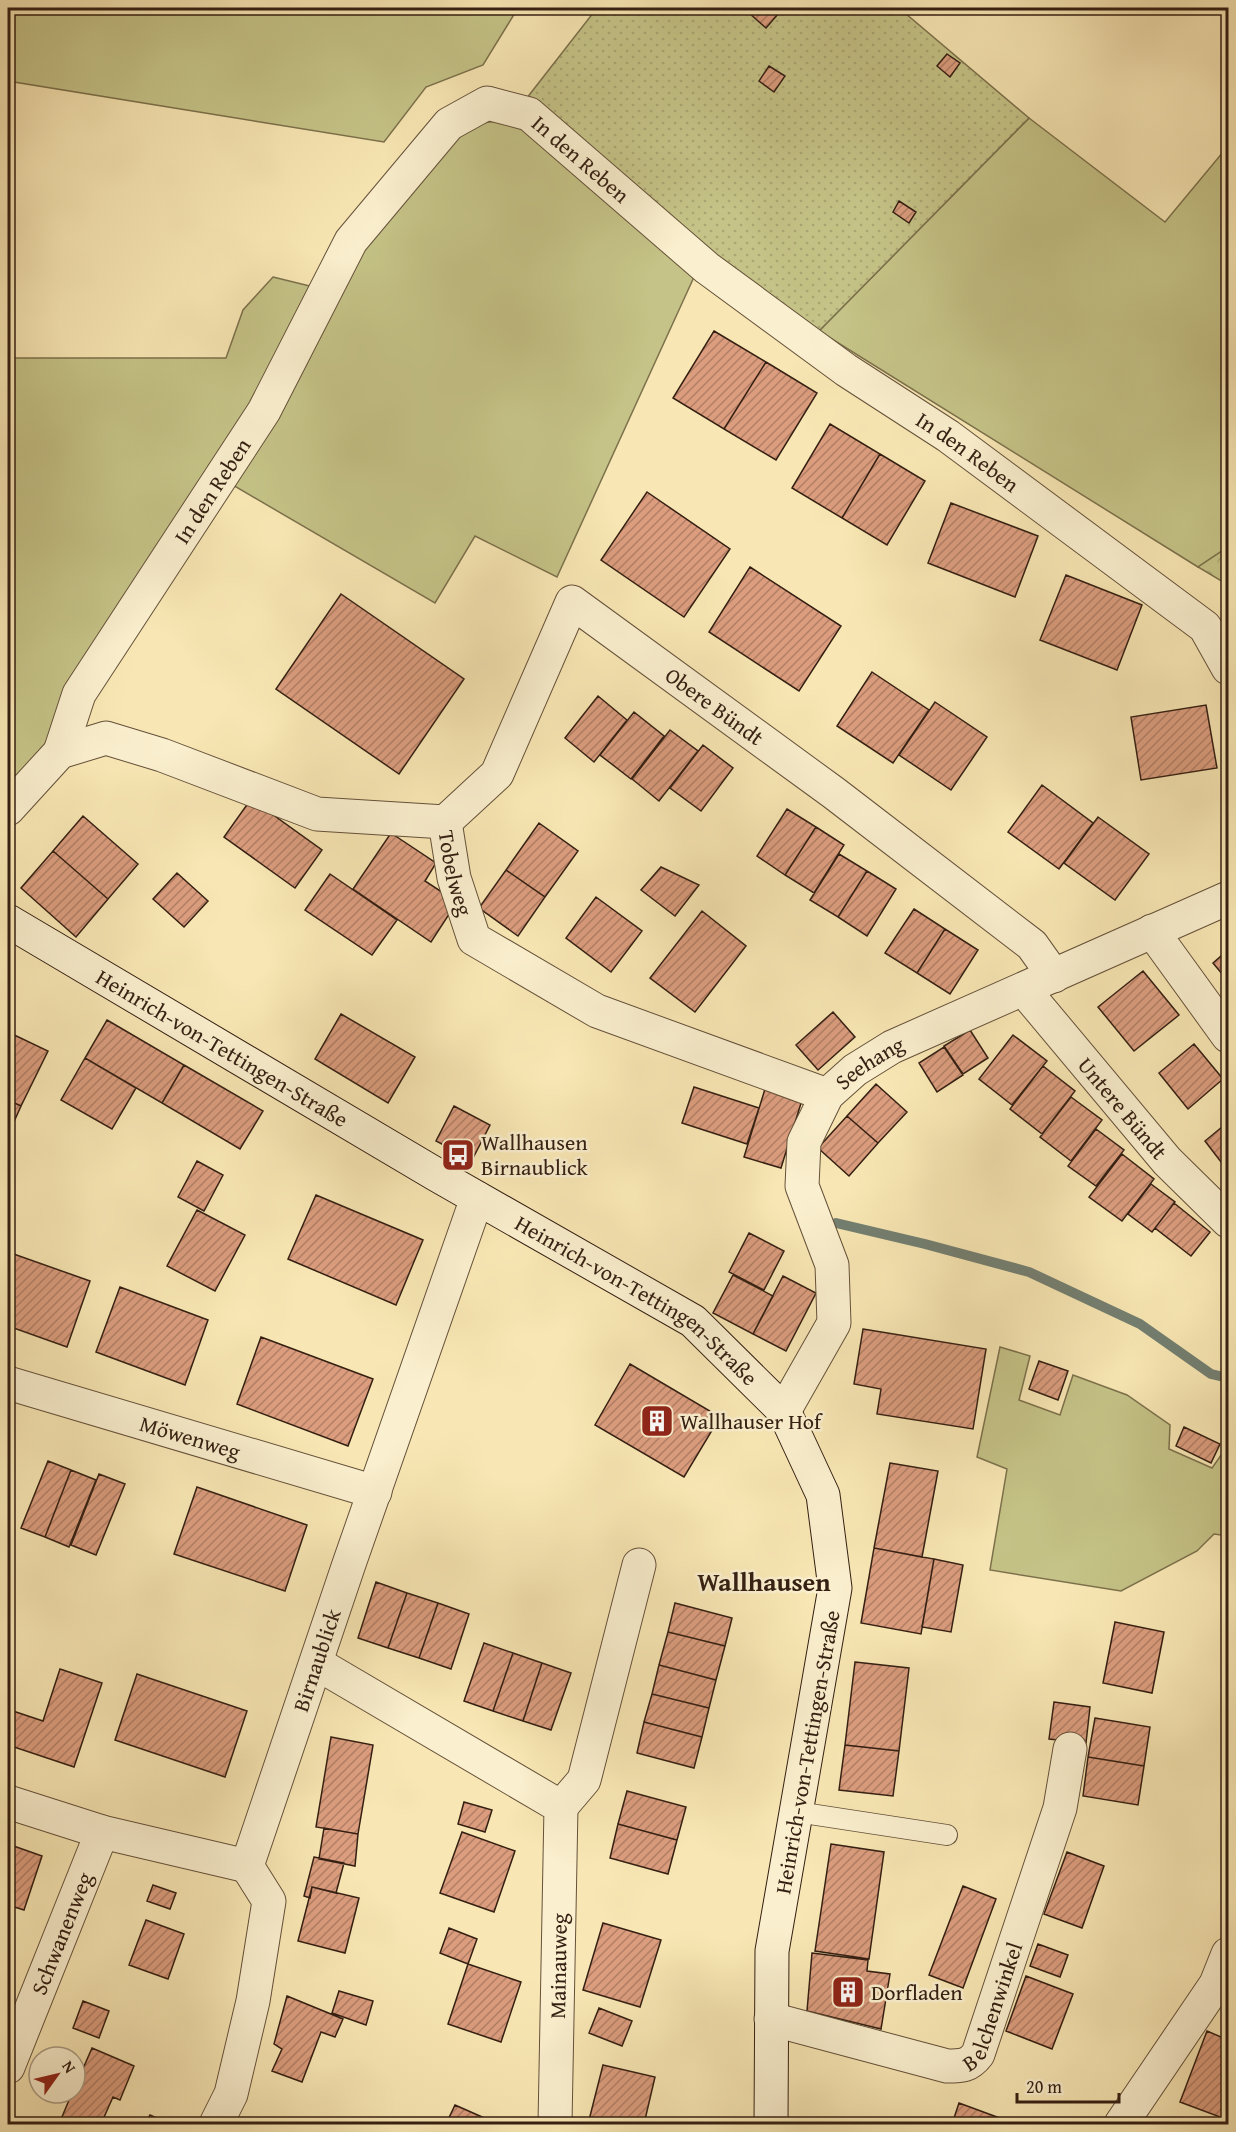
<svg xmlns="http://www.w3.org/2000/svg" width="1236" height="2132" viewBox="0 0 1236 2132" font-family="'Gentium Book Plus',serif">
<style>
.green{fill:#c5c387;stroke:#7c714c;stroke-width:1.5}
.forest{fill:url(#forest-crowns);stroke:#7c714c;stroke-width:1.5}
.garden{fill:url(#garden-dots);stroke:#7c714c;stroke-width:1.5}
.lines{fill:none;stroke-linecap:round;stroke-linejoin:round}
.stream{stroke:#737f71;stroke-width:10}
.building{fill:url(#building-hatch);stroke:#341f12;stroke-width:1.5}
.lane-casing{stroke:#65513a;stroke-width:22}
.street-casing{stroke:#65513a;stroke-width:35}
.secondary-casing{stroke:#341f12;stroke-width:35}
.lane{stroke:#faefce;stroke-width:20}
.street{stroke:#faefce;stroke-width:33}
.secondary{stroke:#faefce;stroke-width:33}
.labels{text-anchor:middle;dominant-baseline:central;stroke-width:5;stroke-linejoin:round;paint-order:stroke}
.street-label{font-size:22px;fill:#341f12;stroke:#faefce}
.poi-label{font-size:22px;fill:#341f12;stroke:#faefce;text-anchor:start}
.quarter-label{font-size:26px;font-weight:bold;fill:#341f12;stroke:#faefce}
</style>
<defs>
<pattern id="forest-crowns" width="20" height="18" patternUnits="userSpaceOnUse" patternTransform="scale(1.5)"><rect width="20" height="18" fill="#c5c387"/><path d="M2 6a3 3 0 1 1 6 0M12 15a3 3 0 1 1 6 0" fill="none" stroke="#aaa774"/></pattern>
<pattern id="garden-dots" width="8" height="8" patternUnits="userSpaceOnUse" patternTransform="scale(1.5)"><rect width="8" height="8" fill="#c5c387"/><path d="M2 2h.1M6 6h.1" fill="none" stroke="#aaa774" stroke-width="1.8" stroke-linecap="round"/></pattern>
<pattern id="building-hatch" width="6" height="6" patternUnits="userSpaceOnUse" patternTransform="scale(1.5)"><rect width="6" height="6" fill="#db9d7e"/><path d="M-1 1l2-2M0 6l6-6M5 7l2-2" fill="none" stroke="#b27f66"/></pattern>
</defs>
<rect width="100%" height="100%" fill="#f8e7b4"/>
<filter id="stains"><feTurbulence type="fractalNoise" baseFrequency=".00333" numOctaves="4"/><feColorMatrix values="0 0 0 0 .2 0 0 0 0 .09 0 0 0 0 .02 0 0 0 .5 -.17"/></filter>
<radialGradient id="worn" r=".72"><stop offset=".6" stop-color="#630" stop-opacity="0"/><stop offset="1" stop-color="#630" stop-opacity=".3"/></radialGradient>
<path class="green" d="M8,8H518L483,65L426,87L384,142L8,81Z
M1029,118L1165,222L1228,146V547L1198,567L819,331Z
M511,119L694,277L557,577L475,536L435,603L231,484L371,234L453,137L475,124Z
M273,277L326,290L8,809V358H226L243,310Z
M1000,1347L1030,1356L1019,1400L1060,1415L1073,1375L1127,1395L1170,1425L1169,1449L1212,1468L1224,1451L1228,1454V1536L1214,1534L1197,1551L1121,1591L990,1570L1007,1469L977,1457Z"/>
<path class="forest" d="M1228,547V585L1198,567Z"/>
<path class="garden" d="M597,8H899L1029,118L819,331L708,256L523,103Z"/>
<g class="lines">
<path class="stream" d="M836,1223L925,1244L1029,1272L1140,1324L1211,1374L1228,1378"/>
</g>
<path class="building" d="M753,8H771L778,14L766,28L749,13Z
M947,54L960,63L950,77L937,66Z
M769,66L785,76L774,92L759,81Z
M899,201L916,212L909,223L893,212Z
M714,331L766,362L724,429L673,398Z
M766,362L817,393L776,460L724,429Z
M830,424L880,454L842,518L792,488Z
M880,454L925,481L887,545L842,518Z
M647,492L730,549L684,617L601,560Z
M951,503L1038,536L1015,597L928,563Z
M750,567L841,626L799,691L709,632Z
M1066,575L1142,605L1117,670L1040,640Z
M341,594L464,679L399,774L276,689Z
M872,672L929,710L893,763L837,726Z
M598,696L627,720L594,762L565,738Z
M935,702L987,737L951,790L899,755Z
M1206,705L1217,768L1141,780L1131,717Z
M634,712L664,736L631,779L600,755Z
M670,730L698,751L659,801L632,779Z
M703,745L733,768L701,811L670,788Z
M1042,785L1093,823L1059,869L1008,832Z
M251,799L322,850L295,888L224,837Z
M787,809L816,827L785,875L757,856Z
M83,816L138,864L108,899L53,851Z
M1098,817L1149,854L1115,900L1064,863Z
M539,823L578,851L545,897L506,870Z
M816,827L844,845L814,893L785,875Z
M391,833L436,863L425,881L457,902L431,942L353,889Z
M53,851L108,899L76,937L21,888Z
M839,854L867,871L838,917L810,900Z
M661,867L699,885L675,916L641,890Z
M506,870L545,897L518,936L479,908Z
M867,871L896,889L867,936L838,917Z
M177,873L208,901L184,927L153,899Z
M330,874L397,920L372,955L305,910Z
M596,897L642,931L611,972L566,938Z
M914,909L945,929L917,973L885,953Z
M702,911L746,946L695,1012L650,978Z
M945,929L978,950L950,994L917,973Z
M1228,950V981L1213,963Z
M1143,971L1179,1015L1134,1051L1098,1007Z
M833,1012L855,1037L818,1070L796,1045Z
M341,1014L415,1057L388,1103L315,1059Z
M107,1020L184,1065L162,1103L85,1058Z
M970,1030L988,1058L963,1074L944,1046Z
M8,1032L48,1051L21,1106L8,1100Z
M1013,1035L1047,1061L1012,1105L979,1079Z
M1194,1044L1223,1079L1188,1109L1159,1073Z
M944,1047L963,1075L937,1092L919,1063Z
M85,1058L136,1088L112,1129L61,1100Z
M184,1065L263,1111L240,1149L162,1103Z
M1043,1066L1075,1091L1042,1134L1010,1109Z
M876,1084L907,1112L878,1143L847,1116Z
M694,1087L759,1108L747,1144L682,1123Z
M765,1089L802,1100L781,1168L744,1157Z
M1071,1097L1102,1120L1071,1161L1040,1137Z
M8,1100L21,1106L8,1135Z
M454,1106L490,1125L472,1160L436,1141Z
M847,1116L878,1143L849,1176L818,1148Z
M1228,1122V1171L1205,1141Z
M1096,1129L1124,1150L1096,1186L1068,1166Z
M1122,1154L1154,1179L1122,1221L1089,1197Z
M197,1161L223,1175L204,1211L178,1197Z
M1151,1184L1175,1202L1152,1232L1128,1214Z
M316,1195L423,1240L396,1305L288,1259Z
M1174,1203L1210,1232L1191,1256L1155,1228Z
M197,1210L245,1235L215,1291L167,1266Z
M749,1233L784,1251L764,1290L729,1272Z
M8,1252L90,1281L67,1347L8,1326Z
M733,1275L773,1296L753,1334L713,1313Z
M783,1276L816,1293L786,1351L753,1334Z
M120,1287L208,1320L185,1385L96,1352Z
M863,1329L986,1349L973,1429L877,1414L881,1389L854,1384Z
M261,1337L373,1379L348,1446L237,1404Z
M1039,1361L1068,1371L1058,1400L1029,1389Z
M630,1364L720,1417L684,1477L595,1425Z
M1184,1427L1220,1444L1211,1463L1176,1446Z
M48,1461L71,1470L45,1537L21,1528Z
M890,1463L938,1471L922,1557L874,1548Z
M71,1470L96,1480L69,1547L45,1537Z
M99,1474L125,1484L96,1555L71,1545Z
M197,1487L307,1525L285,1591L174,1554Z
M874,1548L934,1559L921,1634L861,1623Z
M934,1559L963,1565L951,1632L922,1627Z
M376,1582L407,1593L388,1648L358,1638Z
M407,1593L438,1603L419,1658L388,1648Z
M438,1603L469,1614L451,1669L419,1658Z
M675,1603L732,1618L725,1646L668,1632Z
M1115,1622L1164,1632L1152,1693L1103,1683Z
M668,1632L725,1646L716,1680L659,1665Z
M484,1643L513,1653L493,1711L464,1701Z
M513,1653L542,1663L523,1721L493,1711Z
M855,1662L909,1668L899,1751L845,1745Z
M542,1663L571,1673L551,1730L523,1721Z
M659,1665L716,1680L709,1708L652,1694Z
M60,1669L102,1683L74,1767L8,1745V1717L10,1710L43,1721Z
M137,1674L247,1711L225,1777L115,1740Z
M652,1694L709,1708L702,1737L644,1722Z
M1054,1702L1090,1707L1086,1743L1049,1739Z
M1095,1718L1150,1727L1144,1766L1088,1757Z
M644,1722L702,1737L694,1768L637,1753Z
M331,1737L373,1745L358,1834L316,1827Z
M845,1745L899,1751L893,1796L839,1790Z
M1088,1757L1144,1766L1138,1805L1083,1796Z
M627,1791L686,1807L677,1840L618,1824Z
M464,1802L492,1810L485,1832L458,1824Z
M618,1824L677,1840L668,1874L610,1858Z
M324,1828L358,1834L355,1866L319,1859Z
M462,1832L515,1851L494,1912L440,1893Z
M8,1844L42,1856L24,1910L8,1905Z
M831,1844L884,1852L869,1959L815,1951Z
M1067,1852L1104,1866L1082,1928L1044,1914Z
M314,1857L344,1863L336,1893L312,1887L310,1898L304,1896Z
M153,1885L176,1893L170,1909L147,1901Z
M963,1886L996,1899L963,1988L929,1975Z
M312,1887L359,1898L345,1953L298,1941Z
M146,1920L184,1934L168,1979L129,1965Z
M603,1923L661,1940L640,2007L583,1990Z
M449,1928L477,1939L468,1964L440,1953Z
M1038,1944L1068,1955L1060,1977L1030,1966Z
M812,1953L868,1960L867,1971L890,1974L881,2029L807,2011Z
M468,1964L521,1982L501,2042L448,2024Z
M1026,1976L1073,1994L1052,2049L1006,2031Z
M339,1991L373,2001L366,2025L332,2013Z
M287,1996L343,2019L335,2037L321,2032L302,2082L272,2071L282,2049L274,2044Z
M83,2001L109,2011L99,2038L73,2028Z
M599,2008L632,2021L622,2046L589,2033Z
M1207,2031L1228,2040V2120L1180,2102Z
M92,2048L134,2066L120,2100L113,2097L101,2124H59L72,2093H75V2087Z
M603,2065L655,2077L644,2124H588Z
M959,2103L1016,2124H952Z
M455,2105L498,2124H446Z
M150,2115L170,2124H145Z"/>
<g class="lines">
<defs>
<path id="lane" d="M797,1812L947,1835"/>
<g id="street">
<path id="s1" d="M60,752L79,694L264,411L351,241L449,124L487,103L529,114L707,268L846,370L948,436L1205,627L1228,668"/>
<path id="s2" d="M8,809L60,752L106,738L162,755L317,814L445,822L454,878L474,939L597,1011L827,1095"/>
<path id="s3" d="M445,822L497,774L572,602L834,793L1032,945L1054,976"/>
<path d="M1152,931L1228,1036"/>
<path id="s4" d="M1024,990L1167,1161L1228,1221"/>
<path id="s5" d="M8,1383L375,1492"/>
<path id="s6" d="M784,1411L834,1323L832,1265L802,1186L804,1142L827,1095L855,1070L892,1047L1228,898"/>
<path d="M316,1663L561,1807L555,2124"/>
<path d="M8,1802L102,1832L247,1866"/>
<path d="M561,1807L584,1780L639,1565"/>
<path id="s7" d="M771,2019L947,2066C962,2066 969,2066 978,2054L1060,1808L1070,1749"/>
<path id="s8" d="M8,2067L102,1832"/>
<path id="s9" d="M216,2124L231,2094L253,2001L269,1901L247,1866L349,1564L477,1198"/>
<path d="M1121,2124L1216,1984L1228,1954"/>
</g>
<g id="secondary">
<path id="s10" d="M8,921L437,1175L693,1321L784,1411L823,1495L835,1588L772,1951L771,2124"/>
</g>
</defs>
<use href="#lane" class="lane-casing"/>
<use href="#street" class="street-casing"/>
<use href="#secondary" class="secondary-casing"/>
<use href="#lane" class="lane"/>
<use href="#street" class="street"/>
<use href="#secondary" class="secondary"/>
</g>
<defs>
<symbol id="bus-square" viewBox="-11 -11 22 22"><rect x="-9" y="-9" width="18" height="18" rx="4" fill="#8f2418" stroke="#faefce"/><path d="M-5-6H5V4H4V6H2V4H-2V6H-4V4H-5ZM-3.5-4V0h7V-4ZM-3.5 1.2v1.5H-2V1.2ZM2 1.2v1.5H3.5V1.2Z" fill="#fff"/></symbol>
<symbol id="building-square" viewBox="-11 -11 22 22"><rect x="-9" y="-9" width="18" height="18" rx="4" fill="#8f2418" stroke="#faefce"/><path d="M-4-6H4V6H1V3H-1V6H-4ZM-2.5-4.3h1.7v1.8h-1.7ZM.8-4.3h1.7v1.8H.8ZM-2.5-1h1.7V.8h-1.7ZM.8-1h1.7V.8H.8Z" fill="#fff"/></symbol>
</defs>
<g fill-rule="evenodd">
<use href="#bus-square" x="439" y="1136" width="38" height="38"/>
<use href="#building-square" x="638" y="1402" width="38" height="38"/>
<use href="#building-square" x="829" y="1973" width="38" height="38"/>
</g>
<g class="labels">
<g class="street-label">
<text stroke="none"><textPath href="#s1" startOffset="898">In den Reben</textPath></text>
<text stroke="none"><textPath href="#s1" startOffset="1384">In den Reben</textPath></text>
<text stroke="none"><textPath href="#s1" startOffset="304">In den Reben</textPath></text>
<text stroke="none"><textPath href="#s3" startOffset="435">Obere Bündt</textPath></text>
<text stroke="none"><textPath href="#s2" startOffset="530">Tobelweg</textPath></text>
<text stroke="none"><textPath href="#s10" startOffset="249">Heinrich-von-Tettingen-Straße</textPath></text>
<text stroke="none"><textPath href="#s6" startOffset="394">Seehang</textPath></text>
<text stroke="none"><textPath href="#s4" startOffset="154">Untere Bündt</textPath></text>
<text stroke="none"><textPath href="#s10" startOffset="735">Heinrich-von-Tettingen-Straße</textPath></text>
<text stroke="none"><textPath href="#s5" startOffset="190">Möwenweg</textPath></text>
<text stroke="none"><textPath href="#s9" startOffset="489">Birnaublick</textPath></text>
<text transform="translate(807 1752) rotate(-80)">Heinrich-von-Tettingen-Straße</text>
<text stroke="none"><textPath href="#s8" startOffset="144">Schwanenweg</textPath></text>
<text transform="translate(558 1966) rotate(-89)">Mainauweg</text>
<text stroke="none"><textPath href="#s7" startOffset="267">Belchenwinkel</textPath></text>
</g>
<g class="poi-label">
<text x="481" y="1142">Wallhausen<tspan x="481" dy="25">Birnaublick</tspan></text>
<text x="680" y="1421">Wallhauser Hof</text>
<text x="871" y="1992">Dorfladen</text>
</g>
<g class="quarter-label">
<text x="764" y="1581">Wallhausen</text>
</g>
</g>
<rect width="1236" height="2132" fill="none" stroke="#f8e7b4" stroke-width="30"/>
<rect x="9" y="9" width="1218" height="2114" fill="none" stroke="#341f12" stroke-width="3"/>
<rect x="15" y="15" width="1206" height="2102" fill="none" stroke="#341f12" stroke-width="1.5"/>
<g transform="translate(57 2075) rotate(56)"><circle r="28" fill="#faefce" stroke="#ab9c83" stroke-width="1.5"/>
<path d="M0-4.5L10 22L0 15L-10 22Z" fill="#8f2418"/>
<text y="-9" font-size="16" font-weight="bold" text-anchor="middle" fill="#341f12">N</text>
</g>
<path d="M1017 2093v9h102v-9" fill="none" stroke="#341f12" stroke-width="3"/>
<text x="1026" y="2093" font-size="18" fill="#341f12" stroke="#faefce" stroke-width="4.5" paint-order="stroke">20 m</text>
<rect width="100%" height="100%" filter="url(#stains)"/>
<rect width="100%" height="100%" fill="url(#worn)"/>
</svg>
